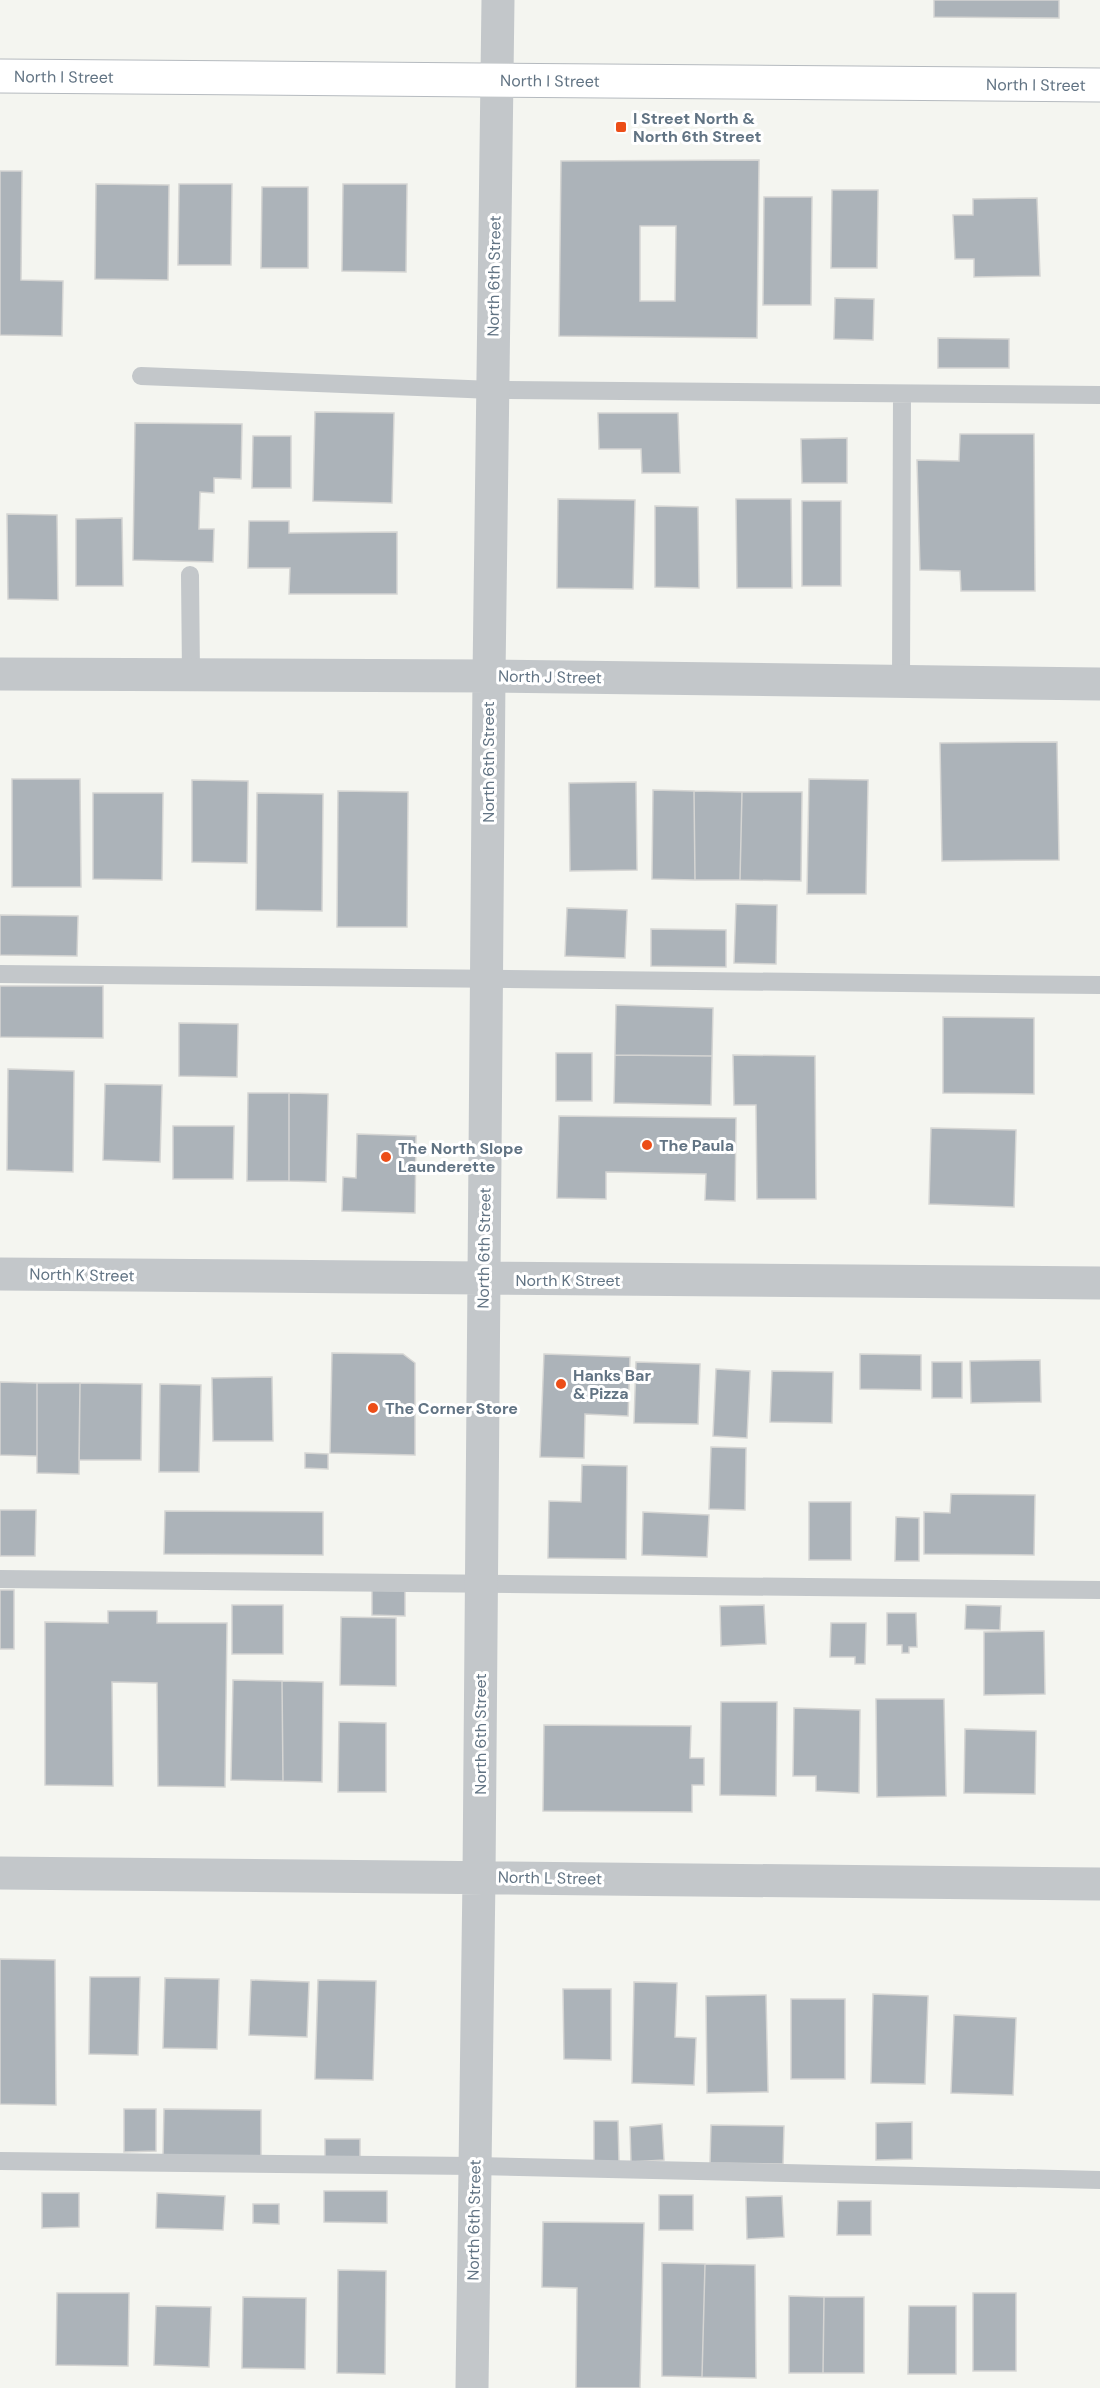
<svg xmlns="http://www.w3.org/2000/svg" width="1100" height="2388" viewBox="0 0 1100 2388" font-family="'DM Sans',sans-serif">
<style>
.building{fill:#acb3b9;stroke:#d5d5d3;stroke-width:1.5;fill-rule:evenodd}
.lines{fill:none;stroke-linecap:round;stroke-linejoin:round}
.secondary-casing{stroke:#b5babf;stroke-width:35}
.lane{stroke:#c3c7ca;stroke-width:18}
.street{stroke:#c3c7ca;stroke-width:33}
.secondary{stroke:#fff;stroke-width:33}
.poi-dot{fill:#ec4e18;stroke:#fff;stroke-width:2}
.labels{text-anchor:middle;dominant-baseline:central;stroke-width:6;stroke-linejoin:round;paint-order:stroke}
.street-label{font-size:16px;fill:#617383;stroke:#fff}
.poi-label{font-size:16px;font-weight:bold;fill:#617383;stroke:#fff;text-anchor:start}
</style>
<rect width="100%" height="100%" fill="#f4f5f0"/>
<path class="building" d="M934,0H1059V18L934,17Z
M759,160L757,338L559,336L561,161ZM640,226H676L675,301H640Z
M0,171H22L21,280L63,281L62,336L0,335Z
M96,184L169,185L168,280L95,279Z
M179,184H232L231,265H178Z
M343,184H407L406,272L342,271Z
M262,187H308V268H261Z
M832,190H878L877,268H831Z
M764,197H812L811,305H763Z
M1037,198L1040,276L974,277V259H955L953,215H973V199Z
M835,298L874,299L873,340L834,339Z
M938,338L1009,339V368H938Z
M315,412L394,413L392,503L313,501Z
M598,413H678L680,473H642L641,449H599Z
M135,423L242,424L241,479L214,478V493L200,492L199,529H214L213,562L133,560Z
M960,434H1034L1035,591H961L960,571L920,570L917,460L959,461Z
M253,436H291V488H252Z
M847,438V483H802L801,439Z
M558,499L635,500L633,589L557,588Z
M736,499H791L792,588H737Z
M802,501H841V586H802Z
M655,506L698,507L699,588L655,587Z
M7,514L57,515L58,600L8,599Z
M122,518L123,586H76V519Z
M249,521H289V533L397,532V594H289L290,568H248Z
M1057,742L1059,860L942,861L940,743Z
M12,779H80L81,887H12Z
M809,779L868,780L866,894H807Z
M192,780L248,781L247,863L192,862Z
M636,782L637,870L570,871L569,783Z
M653,790L694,791L695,880L652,879Z
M338,791L408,792L407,927H337Z
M694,791L742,792L740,880H695Z
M742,792H802L801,881L740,880Z
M93,793H163L162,880L93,879Z
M257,793L323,794L322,911L256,910Z
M736,904L777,905L776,964L734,963Z
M567,908L627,910L625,958L565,956Z
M0,915L78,916L77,956L0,955Z
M651,929L726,930V967L651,966Z
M0,986H103V1038L0,1037Z
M616,1005L713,1008L712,1056L615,1055Z
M943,1017L1034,1018V1094L943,1093Z
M179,1023L238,1024L237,1077L179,1076Z
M556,1053H592V1101H556Z
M615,1055L712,1056L711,1105L614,1103Z
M733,1055L815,1056L816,1199H757L756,1105H734Z
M8,1069L74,1071L73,1172L7,1170Z
M105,1084L162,1085L160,1162L103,1160Z
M248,1093H289V1181H247Z
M289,1093L328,1094L326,1182L289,1181Z
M559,1116L736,1118L735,1201L705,1200L706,1174L606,1172V1199L557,1198Z
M173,1126H234L233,1179H173Z
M931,1128L1016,1130L1014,1207L929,1204Z
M357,1134L416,1136L415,1213L342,1211L343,1177L356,1178Z
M332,1353L403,1354L415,1363V1455L330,1453Z
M544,1354L630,1357L628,1416L585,1414L584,1458L540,1457Z
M860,1354L921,1355V1390L860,1389Z
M1040,1360L1041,1402L971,1403L970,1361Z
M636,1362L700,1364L698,1424L634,1423Z
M932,1362H962V1398H932Z
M716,1369L750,1371L747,1438L713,1436Z
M772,1371L833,1372L832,1423L770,1422Z
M272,1377L273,1441H213L212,1378Z
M0,1382L37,1383V1456L0,1455Z
M37,1383H80L79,1474L37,1473Z
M80,1383L142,1384L141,1460H79Z
M160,1384L201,1385L199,1472H159Z
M711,1447L746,1448L745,1510L709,1509Z
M305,1453L328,1454V1469L305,1468Z
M582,1465L627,1466L626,1559L548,1558L549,1501L581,1502Z
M951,1494L1035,1495L1034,1555L924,1554V1512L950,1513Z
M809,1502H851V1560H809Z
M0,1510H36L35,1556H0Z
M165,1511L323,1512V1555L164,1554Z
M643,1512L709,1515L707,1557L642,1555Z
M896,1517L919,1518V1561H895Z
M0,1590H14V1649H0Z
M372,1590L405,1591V1616L372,1615Z
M232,1605H283V1654H232Z
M764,1605L766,1644L721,1646L720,1606Z
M966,1605L1001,1606L1000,1630L965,1629Z
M108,1611H157V1623H227L225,1787L158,1786L157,1683L112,1682L113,1786L45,1785V1622L108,1623Z
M887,1613H916L917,1647H909V1653H902V1645H887Z
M341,1617L396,1618V1686L340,1685Z
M831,1623H866L865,1664H855V1657H830Z
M1044,1631L1045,1694L984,1695V1632Z
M233,1680L282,1681L283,1781L231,1780Z
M282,1681L323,1682L322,1782L283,1781Z
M876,1699H944L946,1796L877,1797Z
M721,1702H777L776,1796L720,1795Z
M794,1708L860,1710L859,1793L816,1791V1776H793Z
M339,1722L386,1723V1792H338Z
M544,1725L691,1726L690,1758H704V1785H692V1812L543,1811Z
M965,1729L1036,1731L1035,1794L964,1793Z
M0,1959L55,1960L56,2105L0,2104Z
M90,1977H140L138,2055L89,2054Z
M165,1978L219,1979L217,2049L163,2048Z
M251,1980L309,1982L307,2037L249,2035Z
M318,1980L376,1981L373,2080L315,2079Z
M634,1982L677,1983L675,2037L696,2038L694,2085L632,2083Z
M563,1989H611V2060L564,2059Z
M873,1994L928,1996L925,2084L871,2083Z
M766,1995L768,2092L707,2093L706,1996Z
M791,1999H845V2079H791Z
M954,2015L1016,2018L1013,2095L951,2093Z
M124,2109H156V2151L124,2152Z
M164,2109L261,2110V2158L163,2157Z
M594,2121H618L619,2162H594Z
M912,2122V2159L876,2160V2123Z
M662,2124L664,2160L631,2162L630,2127Z
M711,2125L784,2126L783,2164L710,2163Z
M325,2139H360V2159L325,2160Z
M324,2191H387V2223L324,2222Z
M42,2193H79V2227L42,2228Z
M157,2193L225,2196L223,2230L156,2228Z
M659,2195H693V2230H659Z
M782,2196L784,2237L747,2239L746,2197Z
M838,2201H871V2235H837Z
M253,2204H279V2224L253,2223Z
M543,2222L644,2223L640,2388H576L577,2288L542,2287Z
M662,2263L705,2264L702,2377L662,2376Z
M705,2264L755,2265L756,2378L702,2377Z
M338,2270L386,2271L385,2374L337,2373Z
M57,2293H129L128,2366L56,2365Z
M973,2293H1016V2371H973Z
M789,2296L824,2297L823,2373H789Z
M243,2297L306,2298L305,2369L242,2368Z
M824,2297H864V2373H823Z
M156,2306L211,2307L209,2367L154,2365Z
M909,2306H956V2374H908Z"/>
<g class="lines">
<defs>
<g id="secondary">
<path id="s1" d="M0,76L1100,85"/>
</g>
</defs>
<use href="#secondary" class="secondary-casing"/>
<path class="lane" d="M141,376L493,390L1100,395
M190,575L191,675
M901,682L902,394
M0,974L1100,985
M0,1579L1100,1590
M0,2161L475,2166L1100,2180"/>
<path class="street" d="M0,674L489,676L1100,684
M0,1274L1100,1283
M0,1873L1100,1884
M472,2388L479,1877L489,676L498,0"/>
<use href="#secondary" class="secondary"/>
</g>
<g class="poi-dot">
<rect x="615" y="121" width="12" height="12" rx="3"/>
<circle cx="647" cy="1145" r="6"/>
<circle cx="386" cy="1157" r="6"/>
<circle cx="561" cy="1384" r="6"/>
<circle cx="373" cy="1408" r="6"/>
</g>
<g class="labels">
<g class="street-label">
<text stroke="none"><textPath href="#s1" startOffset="64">North I Street</textPath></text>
<text stroke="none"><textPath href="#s1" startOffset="550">North I Street</textPath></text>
<text stroke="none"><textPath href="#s1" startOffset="1036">North I Street</textPath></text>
<text transform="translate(494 276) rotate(-89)">North 6th Street</text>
<text transform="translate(550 677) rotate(1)">North J Street</text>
<text transform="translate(488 762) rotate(-90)">North 6th Street</text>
<text transform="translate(484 1248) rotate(-89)">North 6th Street</text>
<text transform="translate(82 1275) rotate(1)">North K Street</text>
<text x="568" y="1280">North K Street</text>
<text transform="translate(480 1734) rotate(-90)">North 6th Street</text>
<text transform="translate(550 1878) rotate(1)">North L Street</text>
<text transform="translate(474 2220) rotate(-89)">North 6th Street</text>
</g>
<g class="poi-label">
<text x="633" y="118">I Street North &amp;<tspan x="633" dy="18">North 6th Street</tspan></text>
<text x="659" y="1145">The Paula</text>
<text x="398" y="1148">The North Slope<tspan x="398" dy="18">Launderette</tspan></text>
<text x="573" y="1375">Hanks Bar<tspan x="573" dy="18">&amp; Pizza</tspan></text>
<text x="385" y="1408">The Corner Store</text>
</g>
</g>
</svg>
